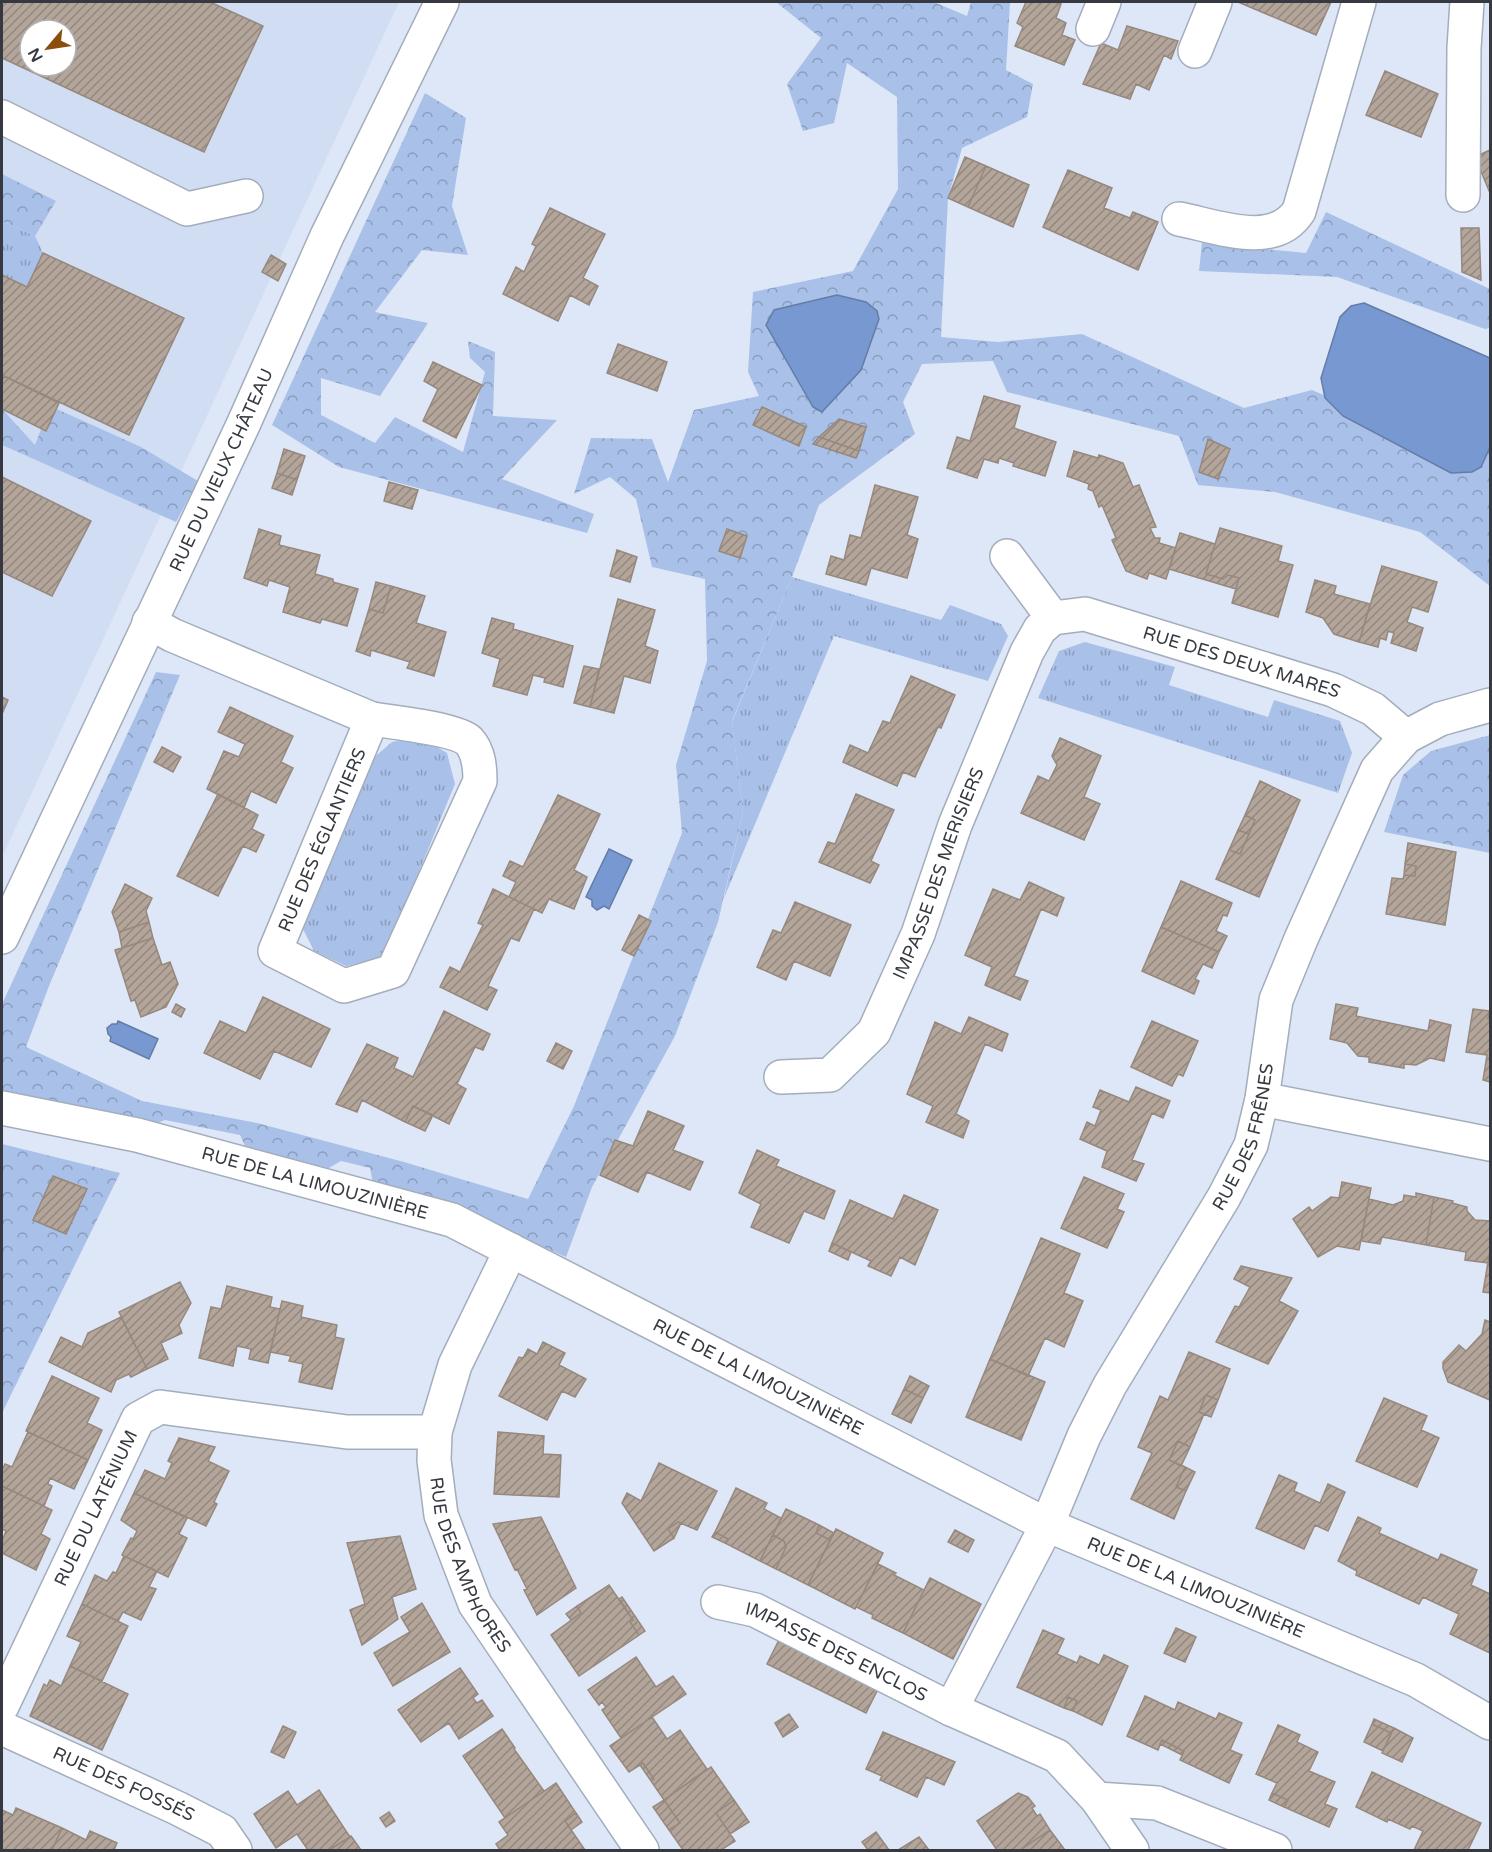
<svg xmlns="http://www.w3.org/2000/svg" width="1492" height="1852" viewBox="0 0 1492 1852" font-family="'Varela Round',sans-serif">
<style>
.built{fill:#d0ddf3;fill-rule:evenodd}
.grass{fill:url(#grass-tufts)}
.forest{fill:url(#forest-crowns)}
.water{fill:#7898d2;stroke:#647ca6;stroke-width:1.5}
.building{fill:url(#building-hatch);stroke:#96887d;stroke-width:1.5;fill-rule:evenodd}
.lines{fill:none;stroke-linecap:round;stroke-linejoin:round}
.minor-casing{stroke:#a4adbc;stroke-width:36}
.minor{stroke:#fff;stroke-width:33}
.labels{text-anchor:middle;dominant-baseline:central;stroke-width:4.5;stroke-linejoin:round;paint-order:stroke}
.street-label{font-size:18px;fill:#363a40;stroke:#fff}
</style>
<defs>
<pattern id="grass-tufts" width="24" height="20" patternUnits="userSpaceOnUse" patternTransform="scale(1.5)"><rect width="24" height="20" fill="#a9c0e8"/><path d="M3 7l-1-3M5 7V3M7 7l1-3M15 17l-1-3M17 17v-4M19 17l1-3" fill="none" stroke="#8a9dbd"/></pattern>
<pattern id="forest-crowns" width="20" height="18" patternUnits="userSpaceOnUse" patternTransform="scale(1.5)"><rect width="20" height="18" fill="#a9c0e8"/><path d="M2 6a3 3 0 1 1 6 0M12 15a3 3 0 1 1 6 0" fill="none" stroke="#8a9dbd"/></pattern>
<pattern id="building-hatch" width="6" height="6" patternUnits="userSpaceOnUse" patternTransform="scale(1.5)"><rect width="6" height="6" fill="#b4a59a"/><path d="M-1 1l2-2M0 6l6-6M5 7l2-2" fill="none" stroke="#93877f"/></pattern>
</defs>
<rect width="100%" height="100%" fill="#dee7f7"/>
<path class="built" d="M2,2H399L2,857ZM30,30H66V66H30Z"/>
<path class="grass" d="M2,221L35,236L43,253L27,287L2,275Z
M792,577L941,620L950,605L1001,624L1008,636L988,681L834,636L724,898L743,812L732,722Z
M1085,642L1175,667L1169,685L1268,717L1274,700L1340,721L1352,753L1338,793L1038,698L1059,651Z
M420,737L447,753L455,784L389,944L379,958L346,966L314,951L302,927L371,760L392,742Z"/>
<path class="forest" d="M776,2H934L967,16L971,2H1010L1006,70L1033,84L1027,117L962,148L948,198L941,337L998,342L1082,334L1244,408L1312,390L1464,455L1490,390V586L1420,532L1275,492L1198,485L1179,436L1007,392L993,361L922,364L903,402L915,434L819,505L792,577L732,721L743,812L718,922L675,1036L592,1187L566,1257L500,1228L374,1188L370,1168L341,1161L322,1172L247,1150L240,1135L165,1120L152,1125L2,1093V1004L156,672L180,675L49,986L26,1047L142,1101L257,1123L404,1162L528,1199L574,1106L682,833L676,765L707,661L705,579L652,567L636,499L610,477L574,494L591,438L652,439L668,482L694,410L759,396L748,372L753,292L853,271L898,189L897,97L847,63L834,123L803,131L787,84L821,38Z
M425,93L466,118L452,206L468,255L422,250L375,312L428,323L380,396L321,378V415L375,443L395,417L463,452L485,372L470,358L468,341L495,352L493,416L557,420L502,479L594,514L587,533L339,467L272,425Z
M2,174L56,201L35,236L2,221Z
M1326,212L1490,289V328L1485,329L1337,277L1199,271L1202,243L1306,253Z
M50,406L141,447L198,481L176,522L2,445V409L35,445Z
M1490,735V853L1384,832L1403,775L1431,751Z
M2,1144L120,1173L2,1413Z"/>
<path class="water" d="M837,295L866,302L877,311L879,319L861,370L822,412L813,407L766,325L774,310Z
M1364,303L1490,358V447L1481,467L1472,472L1451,473L1343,416L1325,398L1321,378L1340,317L1351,306Z
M609,849L632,860L609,909L604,906L597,910L592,906V900L586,897Z
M118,1021L158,1039L149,1059L110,1041L111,1037L108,1034L107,1028L112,1024H117Z"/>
<path class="building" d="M2,2H210L263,26L204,152L2,58ZM30,30H66V66H30Z
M1026,2H1055L1061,4L1056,18L1066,23L1062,35L1075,40L1064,65L1015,46L1023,27L1017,23Z
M1238,2H1331L1316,35Z
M1127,26L1178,41L1171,59L1164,55L1149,90L1136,84L1130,99L1083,84L1101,43L1118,50Z
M1385,71L1438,94L1421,137L1366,115Z
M1490,150V193L1475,157Z
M965,157L986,166L968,207L948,198Z
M986,166L1029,185L1013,227L968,207Z
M1068,170L1112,188L1104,208L1130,218L1133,212L1158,222L1138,270L1043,227Z
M550,208L605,234L583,278L598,286L589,305L570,295L558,321L503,294L516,267L524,272L536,246L532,244Z
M1461,228H1479L1481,280L1462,272Z
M43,253L184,318L129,435L2,375V275L27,287Z
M271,255L286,264L278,281L262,272Z
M618,344L667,362L657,391L607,373Z
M433,362L482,385L456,438L423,421L438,389L424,381Z
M4,376L59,403L46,431L2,409V381Z
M984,396L1020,406L1014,428L1056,442L1045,476L1013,466L1014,463L999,458L998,463L984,459L977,478L947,468L957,437L970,441Z
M762,407L806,427L799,446L753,425Z
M839,419L866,427L859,451L819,437Z
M819,437L859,451L856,458L813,444Z
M1208,439L1230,449L1218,479L1199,472Z
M284,449L305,456L297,480L277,473Z
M1074,451L1098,458L1099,455L1123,463L1133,487L1139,485L1156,527L1150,528L1155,538H1160L1159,543L1176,548L1166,579L1149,573L1147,579L1126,571L1112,540L1116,538L1102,505L1099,507L1093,491L1088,489L1089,484L1067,476Z
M277,473L297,480L292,495L272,488Z
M2,477L91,521L52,596L2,572Z
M389,482L418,490L412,509L384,501Z
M875,485L918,497L907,535L918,539L907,578L871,568L866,585L826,574L831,556L844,560L850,535L861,538Z
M1220,528L1282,546L1278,561L1293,565L1278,617L1232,603L1239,578L1228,575L1223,579L1206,574Z
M259,529L281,536L279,545L320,555L315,574L333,579V582L358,589L347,626L322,619L320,623L283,612L290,587L269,580L267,586L244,578Z
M727,529L747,536L740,558L719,551Z
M1180,533L1215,544L1206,574L1223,579L1228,575L1239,578L1236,589L1169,569Z
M617,550L637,557L630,582L610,576Z
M1382,566L1437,582L1428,612L1412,607L1407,622L1423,628L1416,651L1391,643L1394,633L1388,631L1386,640L1380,638L1378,647L1359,642Z
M1315,580L1336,586L1334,594L1370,604L1359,642L1334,634L1323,618L1306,612Z
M376,582L391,586L383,613L369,609Z
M391,586L425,596L416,623L446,632L434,676L407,668L410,662L371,650L370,656L356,651L369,609L383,613Z
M618,599L655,610L645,646L658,651L650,683L624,676L614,713L590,707Z
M492,618L514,624L513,629L573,646L563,687L544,682L545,678L533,675L527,695L493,686L500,659L482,653Z
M584,666L599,669L590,707L574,703Z
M911,676L955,695L941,728L938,727L915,777L903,772L897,786L843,762L850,745L868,753L883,721L890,723Z
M2,697L8,700L2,714Z
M230,707L293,736L281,762L293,768L276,803L251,791L244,808L207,789L224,751L239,757L245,744L218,732Z
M1060,738L1101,756L1084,797L1100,804L1084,840L1021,813L1038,776L1049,781L1057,765L1052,756Z
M162,747L181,757L173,772L154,762Z
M1260,781L1300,800L1259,897L1216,879L1229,850L1240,854L1255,820L1245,815Z
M218,794L258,815L252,829L264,835L256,852L243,846L218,896L177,876Z
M856,794L894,810L871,861L879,865L870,883L819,862L828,842L835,844Z
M558,795L600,814L574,870L587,877L574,909L549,899L542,913L509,897L516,882L503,876L510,861L523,867Z
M1245,815L1255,820L1249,834L1238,830Z
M1238,830L1249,834L1240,854L1229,850Z
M1408,843L1456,852L1445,925L1386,914L1392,878L1403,879L1404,875L1415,876L1416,866L1405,864Z
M1405,864L1416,866L1415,876L1404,875Z
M1181,881L1232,903L1227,916L1223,915L1216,931L1227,936L1219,952L1161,927Z
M1029,882L1064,898L1057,916L1041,909L1014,976L1028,981L1020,1000L985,985L992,967L965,955L993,889L1020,900Z
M125,884L152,898L146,911L149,922L119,932L112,912Z
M493,889L534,909L519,941L511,938L488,986L497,990L487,1010L440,987L450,967L460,972L483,925L478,923Z
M795,902L851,925L830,976L794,961L786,980L757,967L773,930L781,933Z
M639,915L651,921L634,956L622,950Z
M149,922L153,938L122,948L119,932Z
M1161,927L1219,952L1212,968L1203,964L1195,979L1199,981L1194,994L1142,971Z
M153,938L162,965L170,962L178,984L166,1007L141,1017L135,1000L131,1001L115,950Z
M263,997L330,1029L311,1067L274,1051L260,1079L204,1053L220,1021L246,1033Z
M176,1004L185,1009L181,1017L172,1012Z
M1336,1004L1358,1008L1356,1016L1428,1031L1430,1020L1451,1025L1444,1061L1430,1058L1416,1065L1404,1064V1068L1369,1062V1057L1358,1056L1347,1043L1330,1039Z
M1473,1009L1489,1011L1488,1019H1490V1082L1483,1080L1487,1055L1466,1052Z
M444,1011L490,1034L483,1050L475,1047L457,1084L466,1089L449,1124L413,1106L405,1122L362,1100L357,1112L336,1104L367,1044L398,1058L394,1068L413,1077Z
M969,1017L1008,1034L1002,1051L985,1044L956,1114L969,1121L963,1138L926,1122L933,1106L907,1094L935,1022L961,1034Z
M1152,1021L1198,1041L1183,1076L1178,1074L1172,1086L1131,1067Z
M556,1043L572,1051L563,1069L547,1061Z
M1136,1087L1170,1101L1163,1118L1152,1113L1132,1160L1144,1164L1136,1181L1102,1167L1107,1151L1080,1139L1087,1122L1095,1126L1101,1110L1093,1107L1100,1090L1129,1102Z
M413,1106L433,1115L425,1131L405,1122Z
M648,1111L684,1126L673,1150L703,1162L690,1190L647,1172L638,1192L600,1175L615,1140L633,1146Z
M757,1150L779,1160L776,1166L835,1191L824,1219L804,1211L789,1243L751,1227L761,1204L739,1193Z
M53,1176L87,1189L66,1234L33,1220Z
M1084,1177L1124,1194L1117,1209L1124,1212L1107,1248L1061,1228Z
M1342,1182L1371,1188L1359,1250L1337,1246L1318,1257L1293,1219L1309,1207L1312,1211L1331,1197L1339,1198Z
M1416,1193L1434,1197L1426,1245L1382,1237L1380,1244L1361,1241L1369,1199L1393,1205L1403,1201L1404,1195L1416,1197Z
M904,1195L938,1210L915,1265L900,1257L891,1276L868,1266L871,1261L832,1243L850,1200L893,1219Z
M1434,1197L1453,1201L1452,1203L1467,1207V1211L1475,1220L1490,1221V1250L1488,1263L1465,1260L1466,1252L1426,1245Z
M1041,1238L1080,1254L1064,1293L1083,1301L1064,1347L1045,1338L1028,1376L990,1359Z
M832,1243L851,1252L848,1260L829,1251Z
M1490,1250V1293L1483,1292Z
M1241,1266L1292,1278L1279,1301L1298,1311L1268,1364L1216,1342L1235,1306L1239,1307L1250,1287L1234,1279Z
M180,1282L191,1303L179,1325L182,1333L161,1343L168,1359L147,1369L119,1312Z
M227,1286L272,1297L270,1307L280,1309L268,1363L249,1359L251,1349L237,1346L233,1366L199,1358L211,1307L221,1309Z
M282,1301L303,1306L301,1317L337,1325L335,1337L344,1339L332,1389L299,1382L303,1364L289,1361L291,1356L270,1352Z
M121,1317L147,1369L131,1377L129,1374L116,1380L111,1392L49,1362L61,1337L82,1347L88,1333Z
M1485,1320L1490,1322V1400L1448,1382L1443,1368V1362L1459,1345L1466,1351L1482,1334Z
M543,1342L565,1353L559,1365L586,1379L575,1397L562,1391L547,1420L499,1396L519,1357L523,1358L528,1349L537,1354Z
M1189,1352L1230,1369L1218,1400L1206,1395L1199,1412L1204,1414L1190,1447L1178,1441L1169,1460L1185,1467L1176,1487L1186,1491L1174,1519L1131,1499L1152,1453L1138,1447L1160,1396L1168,1400Z
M990,1359L1045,1382L1021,1440L966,1417Z
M52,1376L99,1398L87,1423L102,1430L88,1460L26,1431Z
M910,1376L929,1386L923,1398L904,1389Z
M904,1389L923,1398L911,1423L892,1414Z
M1206,1395L1218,1400L1211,1417L1199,1412Z
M1384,1398L1427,1416L1421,1430L1439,1438L1417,1487L1356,1461Z
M28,1432L88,1460L74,1489L50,1478L48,1484L52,1486L44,1506L2,1486V1470L5,1464L12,1467Z
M498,1432L544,1436L543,1454L561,1455L559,1497L494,1494Z
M179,1438L215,1447L208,1461L229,1471L214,1502L217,1504L206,1526L134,1493L145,1470L165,1479L172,1463L168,1461Z
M1178,1441L1190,1447L1181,1466L1169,1460Z
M659,1463L717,1491L697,1530L678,1522L668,1529L674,1538L654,1551L622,1503L627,1493L641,1501Z
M1185,1467L1195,1472L1186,1491L1176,1487Z
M1279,1475L1297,1483L1294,1491L1320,1503L1328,1484L1345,1492L1328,1531L1315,1525L1304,1549L1256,1528Z
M2,1486L52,1510L41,1534L50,1539L36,1570L2,1553V1541L6,1531L2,1529Z
M736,1488L767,1503L764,1509L781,1518L760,1561L725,1543L728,1539L715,1532Z
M134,1493L187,1518L179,1534L187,1538L168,1577L122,1555L131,1538L133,1539L137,1531L121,1520Z
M786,1509L819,1525L816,1533L830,1540L808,1585L776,1569L786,1547L784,1541L773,1535Z
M541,1517L576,1588L537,1615L524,1590L527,1589L517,1569L515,1570L493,1524Z
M1358,1517L1381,1528L1379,1533L1438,1560L1441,1554L1477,1570L1471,1585L1490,1594V1653L1450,1634L1459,1614L1423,1597L1419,1604L1356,1575L1357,1571L1338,1561Z
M678,1522L681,1523L674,1538L668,1529Z
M819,1525L834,1533L830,1540L816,1533Z
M836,1529L883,1553L855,1609L808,1585Z
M955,1530L974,1540L968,1552L948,1542Z
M715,1532L728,1539L725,1543L712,1537Z
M773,1535L784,1541L786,1547L776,1569L760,1561Z
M400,1536L416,1589L392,1597L398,1619L362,1645L350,1610L365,1604L347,1543Z
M124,1556L157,1571L149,1587L156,1589L141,1620L123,1612L118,1621L82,1604L95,1575L107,1581L113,1572L116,1573Z
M878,1564L896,1573L894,1575L924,1590L903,1633L872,1618L873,1615L856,1607Z
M930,1578L981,1604L953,1659L903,1633Z
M609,1585L633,1620L630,1622L639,1635L579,1676L551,1635L581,1613L577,1606Z
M622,1597L645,1631L639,1635L630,1622L633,1620L619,1599Z
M422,1603L450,1652L393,1686L374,1653L410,1632L401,1617Z
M82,1604L128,1626L102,1681L70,1666L81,1642L67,1636Z
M577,1606L581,1613L571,1620L566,1614Z
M1176,1628L1196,1637L1185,1662L1164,1653Z
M1043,1630L1064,1639L1057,1654L1077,1663L1080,1656L1099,1665L1104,1655L1128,1666L1102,1725L1073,1711L1077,1701L1068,1697L1064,1708L1017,1687Z
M781,1636L880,1685L866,1713L767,1664Z
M636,1657L656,1687L673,1676L686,1694L621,1738L602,1710L606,1707L602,1702L599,1705L588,1690Z
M70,1666L128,1694L102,1750L30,1716L44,1684L47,1686L50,1680L61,1686Z
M460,1668L478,1694L473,1698L477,1703L482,1700L493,1716L459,1739L449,1723L421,1742L398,1710Z
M1145,1696L1175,1710L1178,1702L1216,1719L1219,1713L1242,1723L1230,1750L1242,1755L1229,1783L1180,1760L1184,1751L1162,1740L1158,1750L1127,1736Z
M1068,1697L1077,1701L1073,1711L1064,1708Z
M789,1714L798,1727L783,1737L775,1723Z
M652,1717L667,1739L680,1730L707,1769L664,1800L651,1781L654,1779L643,1763L629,1772L610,1746Z
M1374,1719L1394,1728L1391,1733L1372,1724Z
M1372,1724L1391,1733L1383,1751L1364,1742Z
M1278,1725L1300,1735L1297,1742L1318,1752L1309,1771L1335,1782L1325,1804L1337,1809L1329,1827L1284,1807L1288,1800L1272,1793L1277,1783L1256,1774Z
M283,1726L296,1732L284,1758L271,1752Z
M1394,1728L1413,1738L1402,1762L1382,1753Z
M502,1729L515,1748L514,1749L544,1791L505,1818L463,1756Z
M883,1732L955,1762L944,1785L926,1777L917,1797L880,1780L882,1776L866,1769Z
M1162,1740L1184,1751L1182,1755L1160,1744Z
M643,1763L654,1779L651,1781L640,1765Z
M711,1767L734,1800L716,1813L735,1841L721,1850H683L669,1830L680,1823L664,1800Z
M1372,1772L1481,1823L1468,1850H1414L1423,1831L1412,1826L1410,1829L1388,1819L1387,1822L1356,1807Z
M556,1783L576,1813L565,1821L585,1850H500L496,1844L508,1835L499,1822Z
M319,1790L350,1837L329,1850H308L297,1834L276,1848L254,1814L288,1791L297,1805Z
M1018,1793L1028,1797L1035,1806L1032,1808L1037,1816L1040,1814L1050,1830L1020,1850H997L977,1821Z
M1272,1793L1288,1800L1284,1807L1269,1800Z
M664,1800L680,1823L669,1830L653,1807Z
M734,1800L749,1822L730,1834L716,1813Z
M16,1808L62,1828L52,1850H31L27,1848L26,1850H2V1810L13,1815Z
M389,1812L395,1821L386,1827L380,1818Z
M576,1813L582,1822L571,1830L565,1821Z
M62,1828L86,1840L90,1831L117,1843L114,1850H52Z
M1050,1830L1065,1850H1020Z
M876,1832L889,1850H868L862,1842Z
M351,1836L361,1850H329L350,1837Z
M919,1837L929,1850H898Z"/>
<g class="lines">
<defs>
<g id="minor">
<path d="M1093,29L1104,2"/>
<path d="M1195,51L1215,2"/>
<path d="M2,117L187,209L246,196"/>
<path d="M1463,195L1464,48L1467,2"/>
<path d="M1179,219C1216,226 1274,250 1299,211L1359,2"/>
<path d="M1007,556L1053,618"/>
<path id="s1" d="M1053,618L1085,614L1333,690L1373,709L1406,737"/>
<path d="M149,622L172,635L372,719"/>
<path d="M372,719C392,722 456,729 469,741C479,752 480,768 480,781L393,971L344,986L275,951Z"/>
<path id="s2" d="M2,937L243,425L327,236L442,2"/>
<path id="s3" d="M781,1077L830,1075L874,1032L918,934L955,825L1027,652L1040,629L1053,618"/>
<path d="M1262,1099L1490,1144"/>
<path id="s4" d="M2,1108L137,1135L452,1220L1047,1525L1416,1680L1490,1723"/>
<path id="s5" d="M511,1250L455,1365L435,1432L434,1460L441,1515L475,1604L642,1850"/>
<path id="s6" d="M718,1602L755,1610L951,1709L1057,1756L1097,1799L1132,1850"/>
<path id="s7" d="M2,1706L138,1419L160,1407L347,1432H435"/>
<path id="s8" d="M951,1709L1047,1525L1084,1436L1110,1385L1224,1197L1251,1145L1262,1099L1276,1000L1301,939L1377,770L1406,737L1440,719L1490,705"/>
<path id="s9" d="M2,1728L177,1808L222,1831L235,1850"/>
<path d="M1097,1799L1157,1803L1275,1850"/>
</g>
</defs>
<use href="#minor" class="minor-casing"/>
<use href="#minor" class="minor"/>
</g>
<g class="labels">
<g class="street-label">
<text stroke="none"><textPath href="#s2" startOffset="516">RUE DU VIEUX CHÂTEAU</textPath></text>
<text stroke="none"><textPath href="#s1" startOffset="196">RUE DES DEUX MARES</textPath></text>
<text transform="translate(322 840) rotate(-67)">RUE DES ÉGLANTIERS</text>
<text stroke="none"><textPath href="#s3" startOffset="282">IMPASSE DES MERISIERS</textPath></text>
<text stroke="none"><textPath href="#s8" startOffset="645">RUE DES FRÊNES</textPath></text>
<text stroke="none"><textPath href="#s4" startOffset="322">RUE DE LA LIMOUZINIÈRE</textPath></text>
<text stroke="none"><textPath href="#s4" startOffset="808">RUE DE LA LIMOUZINIÈRE</textPath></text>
<text stroke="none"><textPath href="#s7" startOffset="219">RUE DU LATÉNIUM</textPath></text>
<text stroke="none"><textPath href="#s5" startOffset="338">RUE DES AMPHORES</textPath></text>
<text stroke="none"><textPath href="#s4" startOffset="1294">RUE DE LA LIMOUZINIÈRE</textPath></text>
<text stroke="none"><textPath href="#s6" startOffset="129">IMPASSE DES ENCLOS</textPath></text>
<text stroke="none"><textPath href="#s9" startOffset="134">RUE DES FOSSÉS</textPath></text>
</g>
</g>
<rect width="1492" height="1852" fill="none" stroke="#363a40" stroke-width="6"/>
<g transform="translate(48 48) rotate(241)"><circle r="28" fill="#ffffff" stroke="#afb0b3" stroke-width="1.5"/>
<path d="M0-4.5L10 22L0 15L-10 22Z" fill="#8b4f0c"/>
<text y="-9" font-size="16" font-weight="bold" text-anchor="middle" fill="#363a40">N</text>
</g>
</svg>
